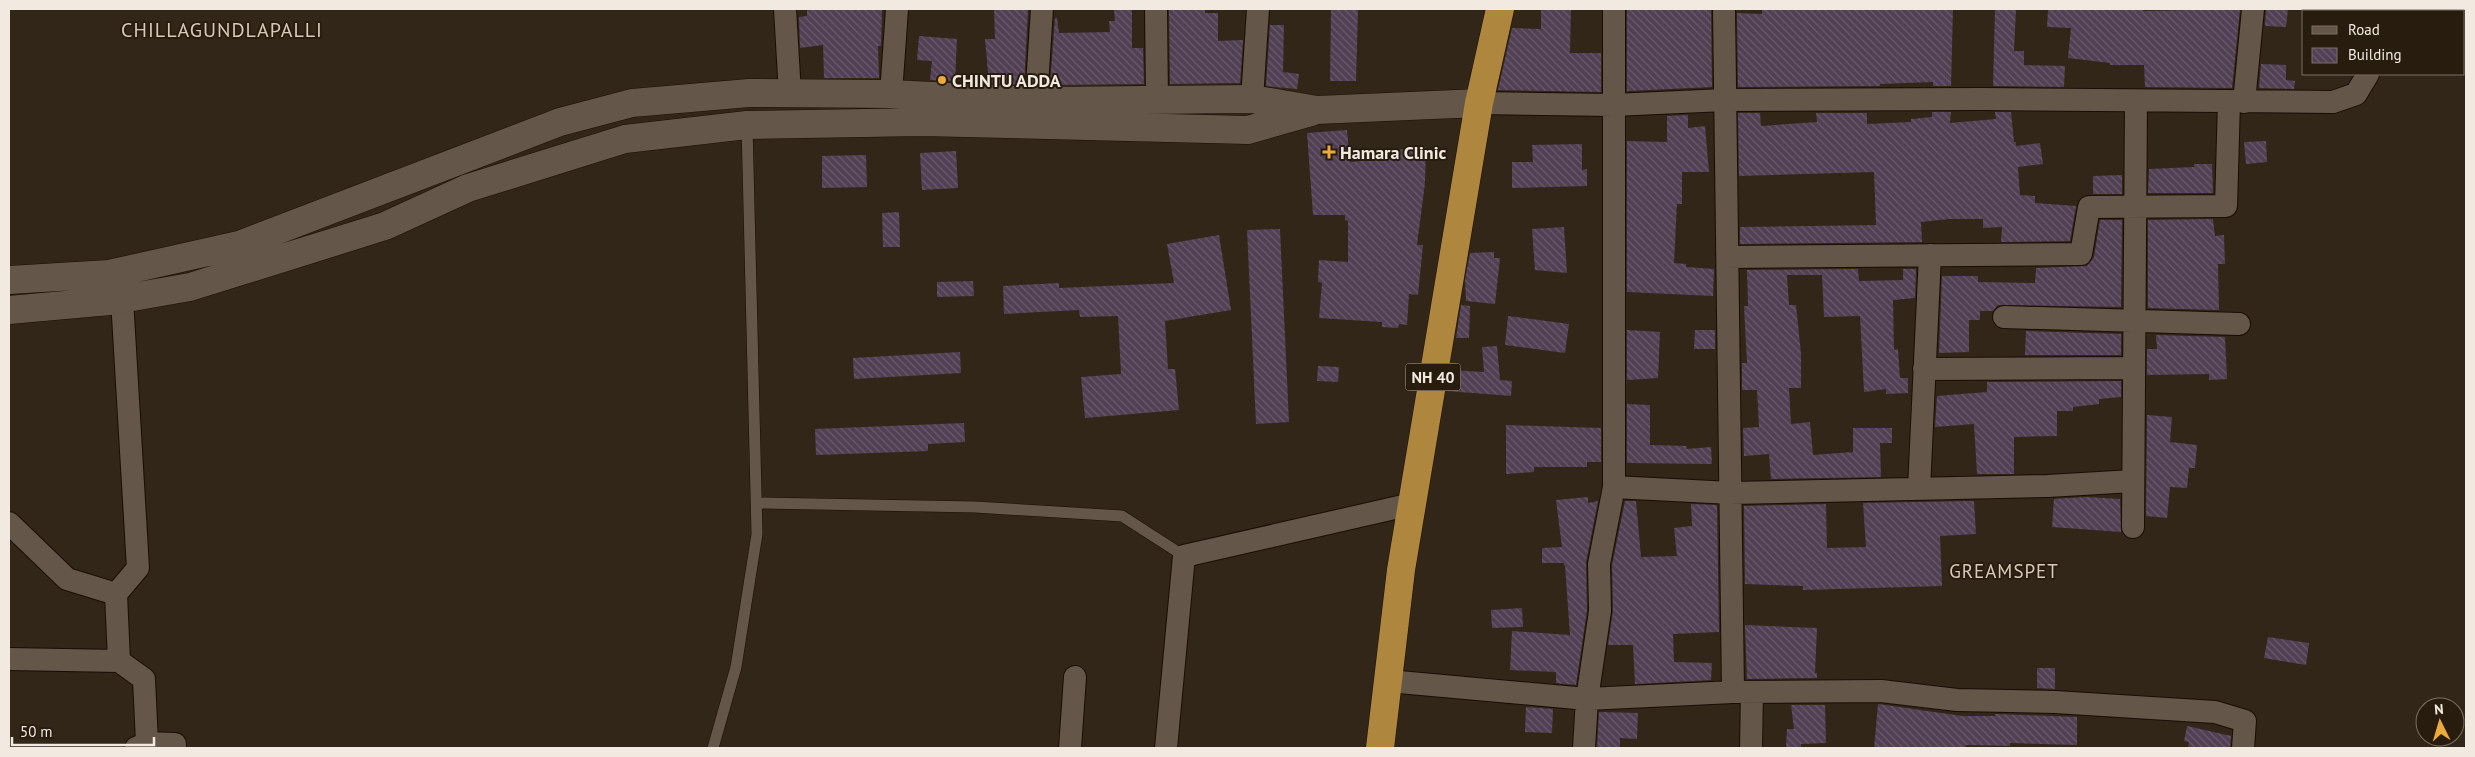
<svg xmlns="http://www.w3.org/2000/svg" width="2475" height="757" viewBox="0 0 2475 757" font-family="'PT Sans',sans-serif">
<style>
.building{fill:url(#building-back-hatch)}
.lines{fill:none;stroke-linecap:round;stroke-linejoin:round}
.lane-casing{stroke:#1a0e04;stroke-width:12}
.street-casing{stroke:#1a0e04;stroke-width:24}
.secondary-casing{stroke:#1a0e04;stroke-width:29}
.highway-casing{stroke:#1a0e04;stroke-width:29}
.lane{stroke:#645648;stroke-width:11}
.street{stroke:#645648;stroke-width:22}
.secondary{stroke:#645648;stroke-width:28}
.highway{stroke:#ae863d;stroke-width:28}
.poi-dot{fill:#ebaa39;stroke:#281c0f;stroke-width:2}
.labels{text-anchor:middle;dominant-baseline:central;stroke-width:4;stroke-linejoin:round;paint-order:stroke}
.shield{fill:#281c0f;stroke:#b5aca2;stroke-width:1}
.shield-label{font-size:16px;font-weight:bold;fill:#f2eae1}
.poi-label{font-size:18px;font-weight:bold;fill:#f2eae1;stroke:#281c0f;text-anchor:start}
.neighbourhood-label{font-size:19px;letter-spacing:1px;fill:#d9c9b8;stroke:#281c0f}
.quarter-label{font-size:20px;letter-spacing:1px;fill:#d9c9b8;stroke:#281c0f}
</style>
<defs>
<pattern id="building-back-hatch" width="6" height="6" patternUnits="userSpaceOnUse" patternTransform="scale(1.25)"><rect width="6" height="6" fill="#513f54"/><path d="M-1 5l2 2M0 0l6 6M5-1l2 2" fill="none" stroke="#6a5b6c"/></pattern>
</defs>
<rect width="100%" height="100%" fill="#322619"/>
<path class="building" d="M807,9H882L881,46H878L879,78H824L823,45L800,48L799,17L807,16Z
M994,9H1028L1024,85L989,83L985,39H995Z
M1114,9H1132V48H1143L1144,84L1050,85L1055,18H1057L1059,33L1110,32L1109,21H1115Z
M1169,9H1205V13H1218V41L1243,40L1240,83L1170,84Z
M1331,9H1358L1356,81H1330Z
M1541,9H1571L1570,53H1601V92L1498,90L1512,28L1541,29Z
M1627,9H1711L1712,87L1627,91Z
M1762,9H1953L1951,86H1933V82L1880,84V86L1738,87L1737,13L1762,14Z
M1995,9H2016L2014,51H2024V65L2065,66L2064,87L1993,86Z
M2048,9H2144L2143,11L2240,9L2232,88L2145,87L2144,65H2110V63L2068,58L2071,28L2047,27Z
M2266,9H2288L2286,27L2265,26Z
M1270,25H1284L1283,72L1299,74L1297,89L1266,86Z
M919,36L957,39L955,81L930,80L932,61L917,60Z
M2261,64L2286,65V80L2295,81L2294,89L2259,88Z
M1932,112H1951L1950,123L1996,119L1995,112H2011L2014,142H2016V146L2040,143L2043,164L2018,167L2020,195L2035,196V203L2076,206L2070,241L2001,242L2002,227L1983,228V219H1949L1921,222L1922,242L1740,244V227L1876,225L1874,172L1739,176L1738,113H1760L1761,126L1817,122L1816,113H1867V124L1911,122V119L1932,117Z
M1688,115V128L1705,126L1709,172H1682V204H1677L1674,263L1686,264V267L1714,269L1713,296L1627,292V141L1667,142V116Z
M1347,130L1350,162L1384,159V151L1426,147L1425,183L1417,245H1423L1418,295L1409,294L1407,325L1399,324L1398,328L1382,327V322L1319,318L1322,283L1318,282L1319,260L1348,262V221L1345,220V215H1313L1307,133Z
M2266,141L2267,162L2246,164L2244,142Z
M1582,144V170L1587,169V186L1512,188V162H1533L1532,145Z
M956,151L958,188L922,190L920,153Z
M866,155L867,187L822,188V156Z
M2194,164H2212L2213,193H2148L2149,169L2194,167Z
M2122,175V194H2093V176Z
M899,212L900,247H883L882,213Z
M2213,219L2215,236L2224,235L2225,264H2218L2219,310L2148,308V220Z
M2100,220H2122L2121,307L1998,305L1993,311H1980V320H1969V352L1939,353L1942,276H1978V282L2035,283L2036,268L2087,266L2094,257Z
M1564,227L1567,273L1535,270L1532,229Z
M1280,229L1289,422L1256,424L1247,230Z
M1219,235L1231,310L1165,321L1168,369H1175L1179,410L1085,418L1081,377L1121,374L1118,316L1080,317L1079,310L1004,314L1003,286L1059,283V288L1174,283L1167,244Z
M1494,252V258H1500L1495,304L1466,301L1465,280L1470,253Z
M1858,269L1859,281L1903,280V269H1916L1915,298L1893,300L1894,350L1898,349L1900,378H1908V393L1886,394V389L1864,392L1860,316L1824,317L1822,275H1787L1789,305H1796L1801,354V388H1789L1791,424L1810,422L1813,455L1853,452V428H1892V443H1880L1881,477L1771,479L1769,454L1744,456L1743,428L1759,427L1757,390H1742V363H1747L1744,306H1748L1747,270Z
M973,281L974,296L937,297V282Z
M1461,305L1470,306L1469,338H1456Z
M1508,316L1569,324L1565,353L1505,345Z
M1627,330L1660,332L1658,378L1627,380Z
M1695,330H1715V349H1694Z
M2026,331L2121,334V355H2025Z
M2156,335L2225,337L2227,379L2209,380V374L2147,375V349H2157Z
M1497,346L1500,380L1512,381L1511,396L1447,391L1450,370L1484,372L1482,347Z
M960,352L961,373L854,379L853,358Z
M1318,366L1339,367L1338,382L1317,381Z
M2121,381V397L2099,399V404L2073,407V411H2057V436L2014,437V474H1977L1974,424L1935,427L1937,396L1987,392V382Z
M1627,404L1650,405V445L1687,446L1686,449L1711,447L1712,464L1627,463Z
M2147,415L2172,417L2170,442L2197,445L2195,468H2189L2187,488L2170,487L2167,518L2146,516Z
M964,423L965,442L928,444V451L816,455L815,429Z
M1506,425L1601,428V462H1587V467H1534V472L1506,474Z
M1588,497V503L1598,501L1586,562L1587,610L1576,685L1556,683V672L1510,670L1512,631L1570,635L1565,566L1563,563H1542V548L1562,547L1556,500Z
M2086,497L2120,499L2121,532L2052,527L2054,499Z
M1625,501H1636L1641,557L1677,556L1674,528L1692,526L1691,504L1717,505L1719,632L1673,634L1674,662L1712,663L1711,680L1635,684L1633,645H1608L1613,611L1612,565Z
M1974,501L1976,534L1940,536L1942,586L1803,590V586L1745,584L1744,506L1826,504L1827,548L1866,547L1863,503Z
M1522,608L1523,627L1492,628L1491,610Z
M1745,625L1817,628L1815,673H1817V678L1747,679Z
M2268,637L2309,643L2306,665L2264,658Z
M2037,668H2055V689L2037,688Z
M1878,704L1962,716H1995V714L2077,717V745L2010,743V746L1966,745L1965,748H1874Z
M1791,705H1825L1826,743L1801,744V748H1786L1787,729H1794Z
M1526,707L1553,709L1552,733L1525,732Z
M1599,712L1638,713L1637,739L1620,738V748H1597Z
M2187,726L2231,736L2230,748H2188L2189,742L2184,741Z"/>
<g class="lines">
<defs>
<path id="lane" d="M757,503L975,507L1122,516L1184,556
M713,748L736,667L757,534L747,125"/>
<path id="street" d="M785,9L790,94
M1156,9L1157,101
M1724,9L1733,692
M2417,11L2418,9
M891,94L897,9
M1252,99L1258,9
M1036,101L1042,9
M2244,102L2253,9
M1479,103L1613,105L1725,100L1983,99L2333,102L2356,94L2368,74
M1728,257L2081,254L2089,207L2226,206L2229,102
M2004,317L2239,324
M1924,369L2132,368
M1614,487L1731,493L2048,486L2133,481
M1919,489L1930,255
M9,523L67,579L116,594L119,661L9,659
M2133,527L2136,101
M116,594L138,568L122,299
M119,661L144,679L147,743L136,748
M1388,681L1587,699L1733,692L1881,691L1957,700L2055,702L2215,712L2245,721L2243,748
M147,743L175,744V748
M1070,748L1075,677
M1166,748L1184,556L1412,504
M1584,748L1587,699L1600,611L1599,564L1614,487V9
M1751,748L1752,692"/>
<path id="secondary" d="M9,280L109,274L239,245L560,122L632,103L749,93L891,94L1036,101L1252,99L1317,110L1479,103
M9,310L110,301L190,287L385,226L468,188L625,139L747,125L923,122L1248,130L1311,112"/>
<path id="highway" d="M1380,748L1401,570L1479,103L1500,9"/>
</defs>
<use href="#lane" class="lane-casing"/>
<use href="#street" class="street-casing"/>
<use href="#secondary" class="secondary-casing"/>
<use href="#highway" class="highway-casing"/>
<use href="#lane" class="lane"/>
<use href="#street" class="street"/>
<use href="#secondary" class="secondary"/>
<use href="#highway" class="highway"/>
</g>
<g class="poi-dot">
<circle cx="942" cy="80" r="5"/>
<path d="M1326.5 144.5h5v5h5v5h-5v5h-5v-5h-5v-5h5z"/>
</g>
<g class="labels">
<rect class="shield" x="1405.5" y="363.5" width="55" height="27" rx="4"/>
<g class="shield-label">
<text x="1433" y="377">NH 40</text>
</g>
<g class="poi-label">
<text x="952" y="80">CHINTU ADDA</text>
<text x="1340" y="152">Hamara Clinic</text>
</g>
<g class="neighbourhood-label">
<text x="2004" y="571">GREAMSPET</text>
</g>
<g class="quarter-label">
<text x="222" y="30">CHILLAGUNDLAPALLI</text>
</g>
</g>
<rect width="2475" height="757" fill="none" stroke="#f2eae1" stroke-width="20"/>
<rect x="2302" y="10" width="162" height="65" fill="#281c0f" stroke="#796e63"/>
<rect x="2312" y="26" width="25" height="8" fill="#645648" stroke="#796e63"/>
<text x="2348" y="35" font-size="15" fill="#f2eae1">Road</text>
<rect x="2312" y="48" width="25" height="15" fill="url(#building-back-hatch)" stroke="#796e63"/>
<text x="2348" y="60" font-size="15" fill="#f2eae1">Building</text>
<g transform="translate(2440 722) rotate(355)"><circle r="24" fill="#281c0f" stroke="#796e63"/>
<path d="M0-4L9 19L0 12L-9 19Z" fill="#ebaa39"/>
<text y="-8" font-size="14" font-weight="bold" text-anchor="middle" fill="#f2eae1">N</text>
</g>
<path d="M12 737v8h142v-8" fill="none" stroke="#f2eae1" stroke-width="2.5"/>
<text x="20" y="737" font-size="15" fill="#f2eae1" stroke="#281c0f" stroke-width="4" paint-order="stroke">50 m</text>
</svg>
